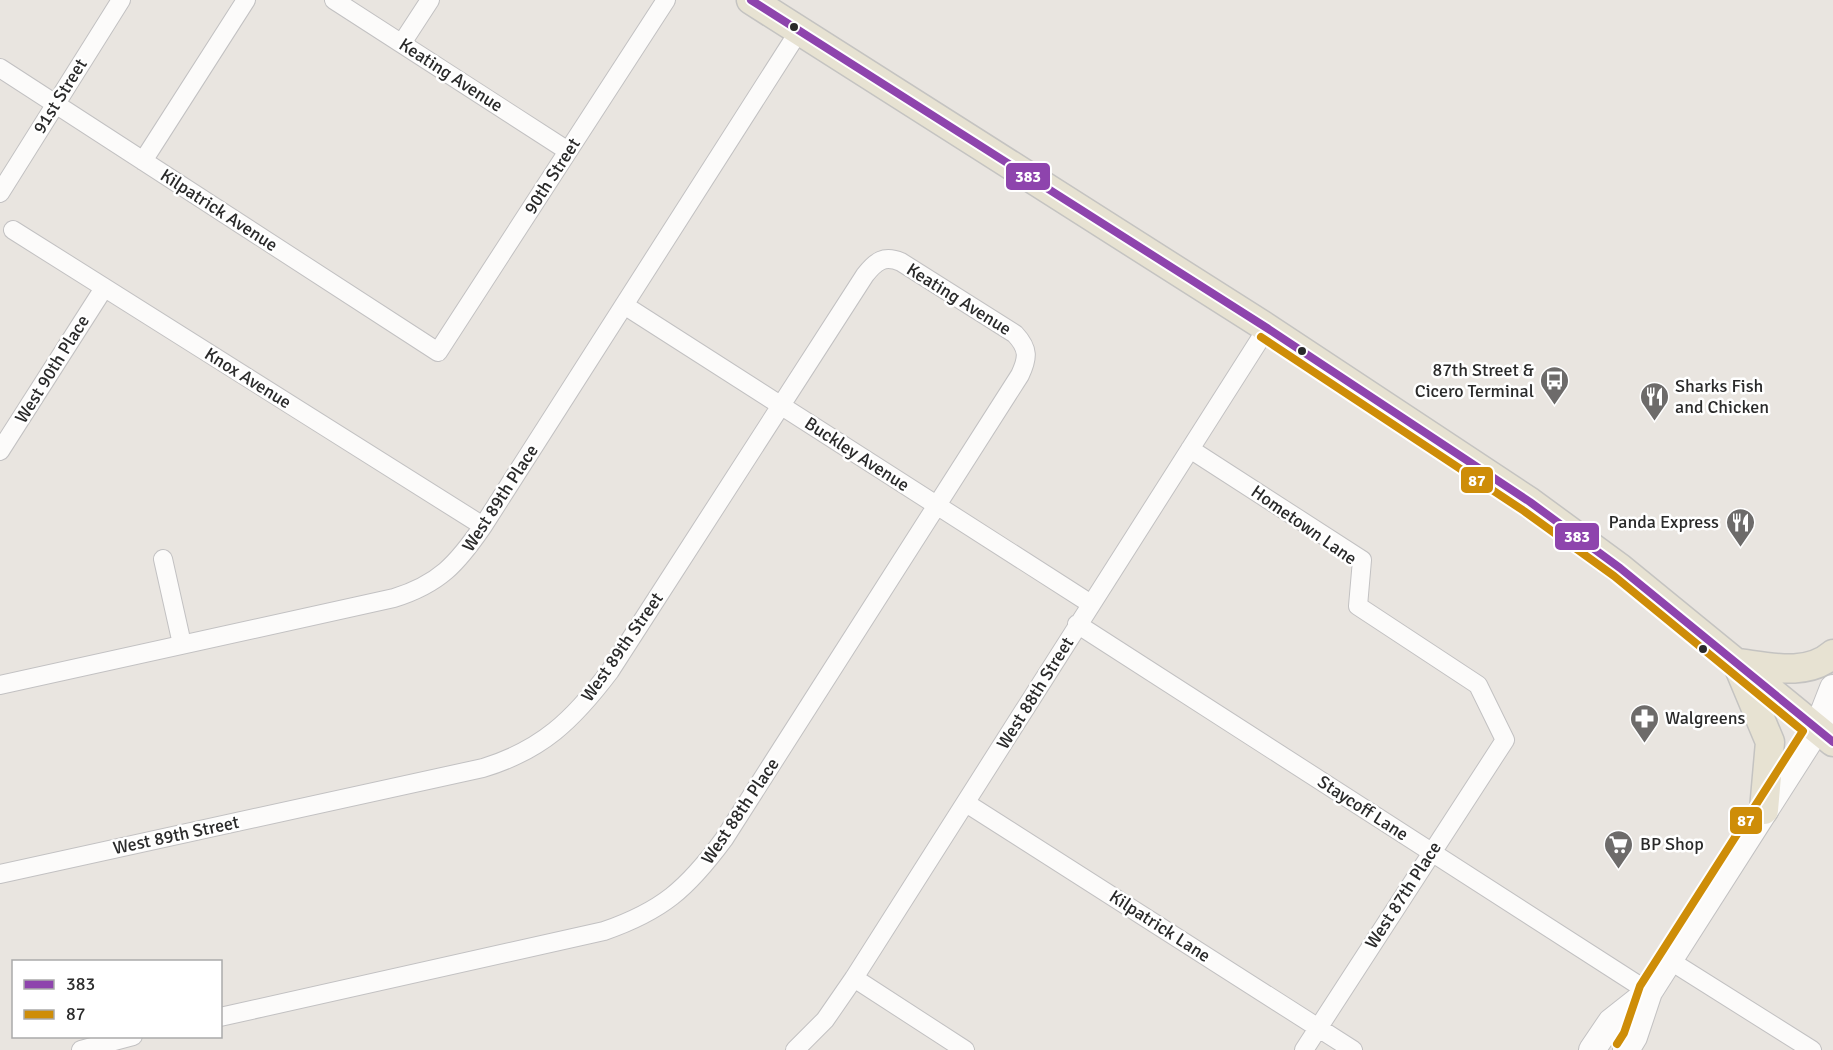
<svg xmlns="http://www.w3.org/2000/svg" width="1833" height="1050" viewBox="0 0 1833 1050" font-family="Signika,sans-serif">
<style>
.lines{fill:none;stroke-linecap:round;stroke-linejoin:round}
.minor-casing{stroke:#c2c1c2;stroke-width:20}
.secondary-casing{stroke:#c2c1c2;stroke-width:28}
.primary-casing{stroke:#c4c3c1;stroke-width:31}
.minor{stroke:#fcfbfa;stroke-width:18}
.secondary{stroke:#fcfbfa;stroke-width:26}
.primary{stroke:#e7e2d2;stroke-width:28}
.bus-1-casing{stroke:#fff;stroke-width:12}
.bus-2-casing{stroke:#fff;stroke-width:12}
.bus-1{stroke:#8e44ad;stroke-width:8}
.bus-2{stroke:#ce8d08;stroke-width:8}
.bus-dot{fill:#2a2a2a;stroke:#fff;stroke-width:2}
.labels{text-anchor:middle;dominant-baseline:central;stroke-width:5;stroke-linejoin:round;paint-order:stroke}
.street-label{font-size:18px;fill:#2a2a2a;stroke:#fff}
.poi-label{font-size:18px;fill:#2a2a2a;stroke:#fff;text-anchor:start}
.line-badge{stroke:#fff;stroke-width:2}
.badge-label{font-size:16px;text-anchor:middle;font-weight:bold;fill:#fff}
</style>
<rect width="100%" height="100%" fill="#e9e5e0"/>
<g class="lines">
<defs>
<path id="minor" d="M334,0L568,151
M402,43L430,0
M0,68L438,352L666,0
M143,161L246,0
M0,193L121,0
M13,230L483,526
M624,305L1091,604
M1190,449L1362,560L1358,606L1478,685L1505,740L1304,1050
M0,451L104,288
M163,559L182,644
M1077,624L1649,992
M0,685L394,598C439,584 457,564 483,526L799,31
M966,803L1353,1050
M0,874L483,768C542,750 573,720 610,671L865,275C876,261 884,255 901,262L1015,334C1029,349 1028,358 1020,375L724,839C687,889 662,911 604,931L220,1017
M1669,960L1812,1050
M854,978L965,1050
M81,1050L133,1036
M795,1050L825,1020L854,978L1267,328"/>
<path id="secondary" d="M1592,1050L1611,1022L1649,992
M1626,1050L1634,1037L1649,992L1817,729L1833,688"/>
<path id="primary" d="M751,0L1267,328L1530,502L1620,568L1833,742
M1737,663C1769,667 1807,677 1833,654
M1739,668L1770,742L1764,810"/>
</defs>
<use href="#minor" class="minor-casing"/>
<use href="#secondary" class="secondary-casing"/>
<use href="#primary" class="primary-casing"/>
<use href="#minor" class="minor"/>
<use href="#secondary" class="secondary"/>
<use href="#primary" class="primary"/>
<defs>
<path id="bus-1" d="M751,0L1267,328L1530,502L1620,568L1833,742"/>
<path id="bus-2" d="M1261,337L1524,511L1614,576L1803,731L1640,986L1624,1033L1617,1044"/>
</defs>
<use href="#bus-1" class="bus-1-casing"/>
<use href="#bus-2" class="bus-2-casing"/>
<use href="#bus-1" class="bus-1"/>
<use href="#bus-2" class="bus-2"/>
</g>
<defs>
<symbol id="bus-pin" viewBox="-11 -11 22 30"><path d="M0 17L-7.5 6A9.5 9.5 0 1 1 7.5 6Z" fill="#6d6b6a" stroke="#fff"/><path d="M-5-6H5V4H4V6H2V4H-2V6H-4V4H-5ZM-3.5-4V0h7V-4ZM-3.5 1.2v1.5H-2V1.2ZM2 1.2v1.5H3.5V1.2Z" fill="#fff"/></symbol>
<symbol id="restaurant-pin" viewBox="-11 -11 22 30"><path d="M0 17L-7.5 6A9.5 9.5 0 1 1 7.5 6Z" fill="#6d6b6a" stroke="#fff"/><path d="M-5-6h1v4h1v-4h1v4h1v-4h1v5L-1.5 .5V6h-2V.5L-5-1ZM5-6V6H3V1.5H1.5Q1.5-4 5-6Z" fill="#fff"/></symbol>
<symbol id="pharmacy-pin" viewBox="-11 -11 22 30"><path d="M0 17L-7.5 6A9.5 9.5 0 1 1 7.5 6Z" fill="#6d6b6a" stroke="#fff"/><path d="M-2-6h4v4h4v4h-4v4h-4v-4h-4v-4h4Z" fill="#fff"/></symbol>
<symbol id="supermarket-pin" viewBox="-11 -11 22 30"><path d="M0 17L-7.5 6A9.5 9.5 0 1 1 7.5 6Z" fill="#6d6b6a" stroke="#fff"/><path d="M-6-5.5h2.5l.6 2H6L4.5 2H-2.5L-4.4-4H-6ZM-1.5 3.2a1.3 1.3 0 1 0 .1 0ZM3 3.2a1.3 1.3 0 1 0 .1 0Z" fill="#fff"/></symbol>
</defs>
<g fill-rule="evenodd">
<use href="#bus-pin" x="1538" y="364" width="33" height="45"/>
<use href="#restaurant-pin" x="1638" y="380" width="33" height="45"/>
<use href="#restaurant-pin" x="1724" y="506" width="33" height="45"/>
<use href="#pharmacy-pin" x="1628" y="702" width="33" height="45"/>
<use href="#supermarket-pin" x="1602" y="828" width="33" height="45"/>
</g>
<g class="bus-dot">
<circle cx="794" cy="27" r="5"/>
<circle cx="1302" cy="351" r="5"/>
<circle cx="1703" cy="649" r="5"/>
</g>
<g class="labels">
<g class="street-label">
<text transform="translate(451 75) rotate(33)">Keating Avenue</text>
<text transform="translate(60 96) rotate(-58)">91st Street</text>
<text transform="translate(552 176) rotate(-57)">90th Street</text>
<text transform="translate(219 210) rotate(33)">Kilpatrick Avenue</text>
<text transform="translate(959 299) rotate(32)">Keating Avenue</text>
<text transform="translate(52 369) rotate(-58)">West 90th Place</text>
<text transform="translate(248 378) rotate(32)">Knox Avenue</text>
<text transform="translate(857 454) rotate(33)">Buckley Avenue</text>
<text transform="translate(500 498) rotate(-57)">West 89th Place</text>
<text transform="translate(1304 525) rotate(35)">Hometown Lane</text>
<text transform="translate(622 647) rotate(-55)">West 89th Street</text>
<text transform="translate(1035 693) rotate(-58)">West 88th Street</text>
<text transform="translate(1363 808) rotate(33)">Staycoff Lane</text>
<text transform="translate(740 811) rotate(-56)">West 88th Place</text>
<text transform="translate(176 835) rotate(-12)">West 89th Street</text>
<text transform="translate(1403 895) rotate(-57)">West 87th Place</text>
<text transform="translate(1160 926) rotate(33)">Kilpatrick Lane</text>
</g>
<g class="poi-label">
<text x="1534" y="370" text-anchor="end">87th Street &amp;<tspan x="1534" dy="21">Cicero Terminal</tspan></text>
<text x="1675" y="386">Sharks Fish<tspan x="1675" dy="21">and Chicken</tspan></text>
<text x="1719" y="522" text-anchor="end">Panda Express</text>
<text x="1665" y="718">Walgreens</text>
<text x="1640" y="844">BP Shop</text>
</g>
</g>
<g class="line-badge">
<rect x="1005" y="162" width="46" height="29" rx="6" fill="#8e44ad"/>
<rect x="1460" y="466" width="34" height="28" rx="6" fill="#ce8d08"/>
<rect x="1554" y="522" width="46" height="29" rx="6" fill="#8e44ad"/>
<rect x="1729" y="806" width="34" height="29" rx="6" fill="#ce8d08"/>
</g>
<g class="badge-label">
<text x="1028" y="182">383</text>
<text x="1477" y="486">87</text>
<text x="1577" y="542">383</text>
<text x="1746" y="826">87</text>
</g>
<rect x="12" y="960" width="210" height="78" fill="#ffffff" stroke="#aaaaaa" stroke-width="1.5"/>
<rect x="24" y="980" width="30" height="9" fill="#8e44ad" stroke="#aaaaaa" stroke-width="1.5"/>
<text x="66" y="990" font-size="18" fill="#2a2a2a">383</text>
<rect x="24" y="1010" width="30" height="9" fill="#ce8d08" stroke="#aaaaaa" stroke-width="1.5"/>
<text x="66" y="1020" font-size="18" fill="#2a2a2a">87</text>
</svg>
